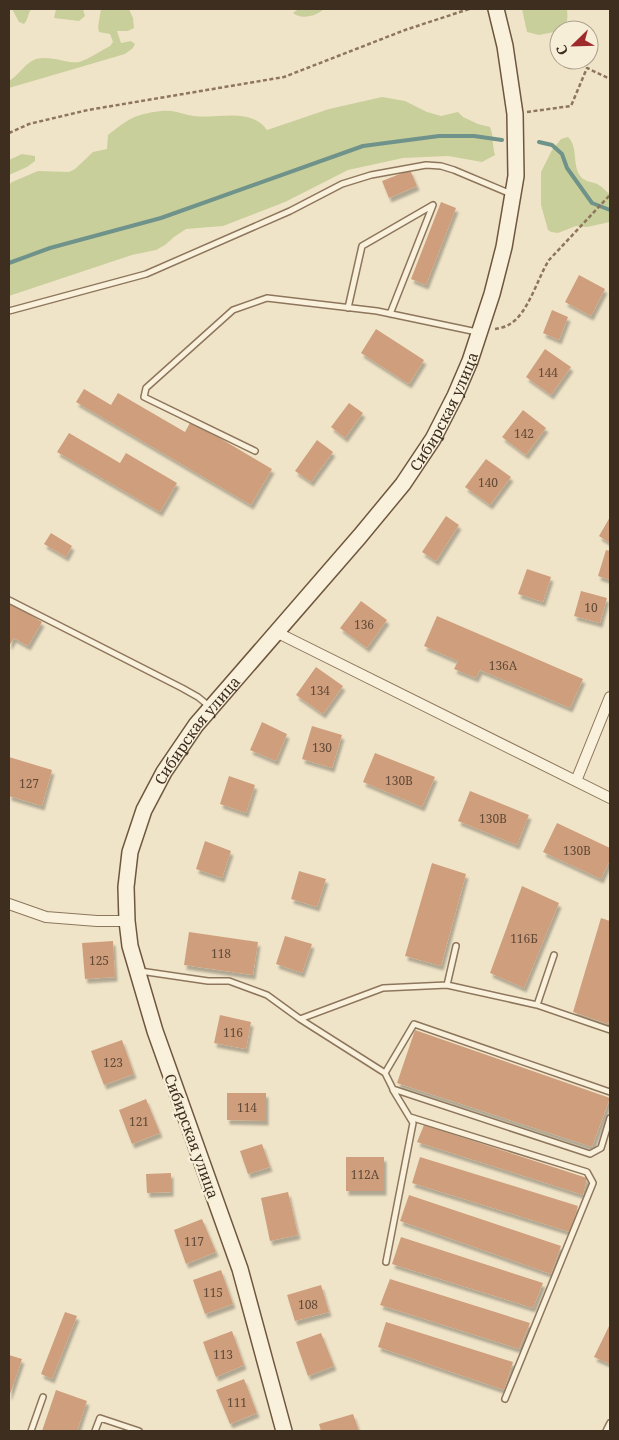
<svg xmlns="http://www.w3.org/2000/svg" width="619" height="1440" viewBox="0 0 619 1440" font-family="'Noto Serif',serif">
<style>
.green{fill:#c9cf9b}
.lines{fill:none;stroke-linecap:round;stroke-linejoin:round}
.stream{stroke:#6f938a;stroke-width:4}
.building{fill:#cf9f7d;filter:url(#shadow)}
.lane-casing{stroke:#8d765c;stroke-width:8}
.street-casing{stroke:#8d765c;stroke-width:12}
.secondary-casing{stroke:#6f573f;stroke-width:18}
.path{stroke:#8d765c;stroke-width:2.5;stroke-dasharray:4 2.5;stroke-linecap:butt}
.lane{stroke:#faf1dc;stroke-width:5}
.street{stroke:#faf1dc;stroke-width:10}
.secondary{stroke:#faf1dc;stroke-width:15}
.labels{text-anchor:middle;dominant-baseline:central;stroke-width:5;stroke-linejoin:round;paint-order:stroke}
.number-label{font-size:12px;fill:#624a37}
.street-label{font-size:15px;fill:#3d2e20;stroke:#f7eed8}
</style>
<defs>
<filter id="shadow"><feDropShadow dx="2.5" dy="4.5" stdDeviation="1" flood-color="#0004"/></filter>
</defs>
<rect width="100%" height="100%" fill="#f0e4c8"/>
<path class="green" d="M12,9H32C27,13 29,19 24,24L19,22Z
M56,9H83L85,16L79,21L54,18Z
M101,9H129L133,18L134,28L128,31H117L121,43L131,41L135,44L133,48L125,54L9,88V73V81C20,74 25,63 36,59C51,55 68,64 79,62C89,59 100,51 110,46L113,42L110,34L99,32L98,27Z
M298,9H324C317,16 301,20 293,13Z
M522,9H567C568,18 568,28 559,31L539,35L527,32Z
M382,97L405,101L427,112L441,116L458,112L463,117L478,124L490,127C494,136 492,146 495,155L482,162L448,156L403,158L348,170L285,202L223,226L186,229L174,237L165,245L156,250L132,255L9,296V185L12,182L38,171L69,172L75,169L93,152L107,149L108,135C117,128 126,120 137,116C147,113 161,110 171,111C179,112 186,115 194,116C217,119 251,107 267,130L329,109Z
M568,137C579,147 571,167 582,178C586,182 593,182 597,184C602,186 605,191 610,194V222L587,227L576,226L558,233L551,232L548,230L541,205V172L552,150L561,139Z
M22,154L35,156V161L27,167L9,175V160Z"/>
<g class="lines">
<path class="stream" d="M539,142L552,145L562,154L567,168L592,203L610,210
M9,263L50,248L161,218L363,146L439,136H474L502,140"/>
</g>
<path class="building" d="M410,170L417,186L389,198L382,181Z
M441,202L456,208L426,285L411,279Z
M579,275L605,289L591,316L565,302Z
M552,310L568,317L559,340L543,333Z
M376,329L424,360L409,384L361,353Z
M545,349L571,367L551,395L526,377Z
M84,389L111,405L118,393L185,432L191,421L272,469L251,505L76,402Z
M349,403L363,413L345,438L331,427Z
M523,410L546,428L526,455L502,437Z
M69,433L120,463L126,453L177,483L160,512L57,452Z
M317,440L333,452L311,482L295,471Z
M486,459L511,477L490,505L465,487Z
M446,516L459,525L436,561L422,552Z
M610,517V543L599,536Z
M51,533L72,546L66,557L44,544Z
M606,550L610,551V580L598,576Z
M527,569L551,577L543,602L518,594Z
M581,591L607,598L600,623L574,616Z
M361,601L387,620L367,648L340,628Z
M9,602L42,622L28,646L14,638L9,646Z
M437,616L583,679L570,708L480,670L476,678L454,669L458,661L424,646Z
M316,667L343,686L323,714L296,695Z
M262,722L287,734L276,761L250,750Z
M312,726L342,735L332,768L302,759Z
M375,753L435,777L422,807L363,782Z
M9,757L52,770L42,806L9,796Z
M229,776L255,785L246,813L220,804Z
M470,791L529,815L517,845L458,821Z
M557,823L610,848V860L601,879L543,852Z
M205,841L231,851L222,878L196,869Z
M432,863L466,874L441,966L405,956Z
M299,871L326,879L317,907L291,899Z
M522,886L559,903L524,988L490,973Z
M601,918L610,921V1017L608,1024L573,1012Z
M189,932L258,942L253,975L184,965Z
M285,936L312,944L302,973L276,964Z
M113,941L115,977L85,979L82,943Z
M220,1015L251,1022L246,1049L214,1043Z
M415,1030L610,1098L592,1147L397,1083Z
M122,1040L134,1074L104,1085L91,1051Z
M227,1093H266V1121L227,1120Z
M146,1099L160,1133L132,1144L119,1110Z
M424,1125L587,1178L583,1195L417,1142Z
M262,1144L270,1167L248,1174L240,1151Z
M346,1157H384V1191H346Z
M420,1157L578,1206L570,1232L412,1183Z
M171,1173V1192L147,1193L146,1174Z
M288,1192L298,1235L270,1241L261,1198Z
M409,1195L561,1246L551,1274L400,1221Z
M202,1219L216,1252L186,1264L174,1230Z
M401,1237L543,1283L533,1308L392,1264Z
M221,1270L233,1304L205,1314L193,1280Z
M390,1279L530,1323L519,1349L380,1305Z
M321,1285L329,1312L295,1321L287,1295Z
M65,1312L77,1316L52,1379L41,1374Z
M386,1322L513,1362L504,1390L378,1347Z
M610,1324V1364L594,1357Z
M232,1331L244,1365L216,1377L203,1342Z
M321,1333L334,1366L308,1376L296,1342Z
M9,1355L22,1359L9,1397Z
M244,1379L257,1413L230,1424L216,1390Z
M56,1390L87,1401L77,1431H42Z
M353,1414L359,1431H321L319,1424Z"/>
<g class="lines">
<defs>
<path id="lane" d="M348,308L362,246L433,205L390,314
M9,311L146,274L290,211L342,184L371,175L426,165L441,166L454,170L511,194
M255,451L144,397L146,388L233,310L267,298L377,311L477,332
M9,600L182,688L198,697L209,706
M140,971L208,981H229L267,995L300,1019L383,988L447,985L537,1005L610,1030
M447,985L456,946
M537,1005L554,955
M300,1019L385,1073L414,1024L610,1092
M385,1073L393,1089L590,1154L601,1148L610,1118
M410,1117L587,1172L593,1183L505,1399
M386,1262L413,1123L393,1090
M31,1431L43,1397
M95,1431L100,1418L139,1431
M606,1431L610,1423"/>
<path id="street" d="M276,632L610,798
M576,781L610,697
M9,904L46,917L97,921H127"/>
<g id="secondary">
<path id="s1" d="M284,1431L240,1269L155,1031L130,946L127,921L126,887L130,852L144,810L164,772L196,725L360,536L403,484L433,439L455,396L470,361L492,294L504,247L516,176L515,114L505,46L496,9"/>
</g>
</defs>
<use href="#lane" class="lane-casing"/>
<use href="#street" class="street-casing"/>
<use href="#secondary" class="secondary-casing"/>
<path class="path" d="M527,112L571,106L587,68L610,79
M9,133L29,124L88,110L284,77L405,30L469,9
M495,329C500,328 506,327 510,324C528,314 538,277 549,260L610,195"/>
<use href="#lane" class="lane"/>
<use href="#street" class="street"/>
<use href="#secondary" class="secondary"/>
</g>
<g class="labels">
<g class="number-label">
<text x="548" y="372">144</text>
<text x="524" y="433">142</text>
<text x="488" y="482">140</text>
<text x="591" y="607">10</text>
<text x="364" y="624">136</text>
<text x="503" y="665">136А</text>
<text x="320" y="690">134</text>
<text x="322" y="747">130</text>
<text x="399" y="780">130В</text>
<text x="29" y="783">127</text>
<text x="493" y="818">130В</text>
<text x="577" y="850">130В</text>
<text x="524" y="938">116Б</text>
<text x="221" y="953">118</text>
<text x="99" y="960">125</text>
<text x="233" y="1032">116</text>
<text x="113" y="1062">123</text>
<text x="247" y="1107">114</text>
<text x="139" y="1121">121</text>
<text x="365" y="1174">112А</text>
<text x="194" y="1241">117</text>
<text x="213" y="1292">115</text>
<text x="308" y="1304">108</text>
<text x="223" y="1354">113</text>
<text x="237" y="1402">111</text>
</g>
<g class="street-label">
<text stroke="none"><textPath href="#s1" startOffset="1149">Сибирская улица</textPath></text>
<text stroke="none"><textPath href="#s1" startOffset="744">Сибирская улица</textPath></text>
<text transform="translate(192 1136) rotate(70)">Сибирская улица</text>
</g>
</g>
<rect width="619" height="1440" fill="none" stroke="#3d2e20" stroke-width="20"/>
<g transform="translate(574 45) rotate(247)"><circle r="24" fill="#f7eed8" stroke="#ada18e"/>
<path d="M0-4L9 19L0 12L-9 19Z" fill="#9e2a2b"/>
<text y="-8" font-size="14" font-weight="bold" text-anchor="middle" fill="#3d2e20">С</text>
</g>
</svg>
